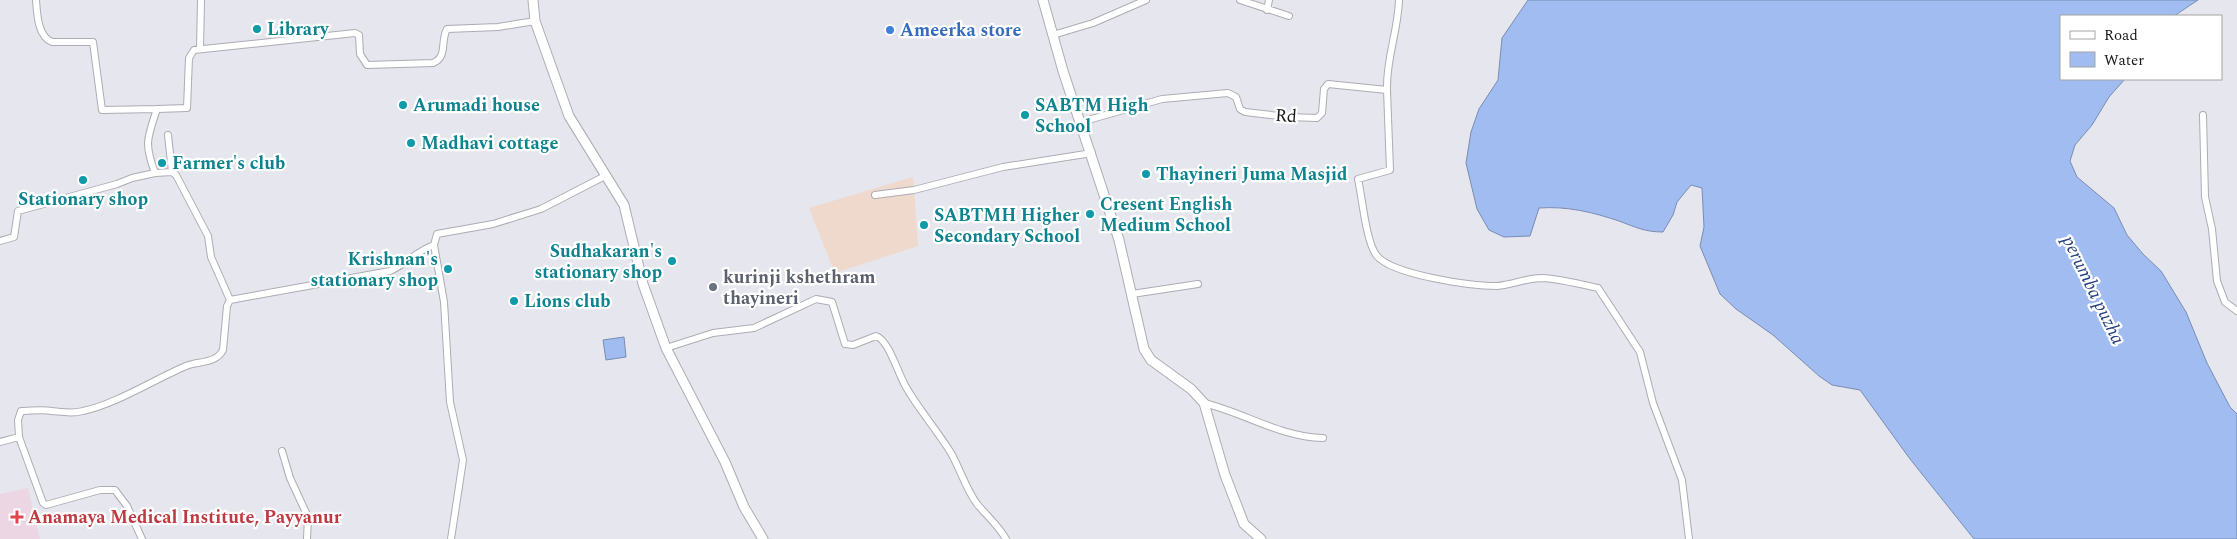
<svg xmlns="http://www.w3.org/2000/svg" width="2237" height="539" viewBox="0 0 2237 539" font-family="Spectral,serif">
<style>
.education{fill:#efd8cc}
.medical{fill:#ecd6e3}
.water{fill:#a1bcf1;stroke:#798cb2}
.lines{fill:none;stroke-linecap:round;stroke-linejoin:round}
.street-casing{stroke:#acacb4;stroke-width:8}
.secondary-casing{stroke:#acacb4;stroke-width:11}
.street{stroke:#fff;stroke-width:6}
.secondary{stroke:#fff;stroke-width:9}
.culture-dot{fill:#0f9aa8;stroke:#fff;stroke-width:2}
.shop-dot{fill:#3f7fe0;stroke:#fff;stroke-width:2}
.worship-dot{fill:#6b7280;stroke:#fff;stroke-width:2}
.health-dot{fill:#e0444e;stroke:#fff;stroke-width:2}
.labels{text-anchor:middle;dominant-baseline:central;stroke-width:4.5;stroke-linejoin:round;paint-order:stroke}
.culture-label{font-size:18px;font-weight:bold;fill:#0d838f;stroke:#fff;text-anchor:start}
.shop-label{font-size:18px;font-weight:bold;fill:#366cbe;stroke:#fff;text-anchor:start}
.street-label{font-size:18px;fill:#1b1b1e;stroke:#fff}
.worship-label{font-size:18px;font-weight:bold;fill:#5b616d;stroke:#fff;text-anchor:start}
.health-label{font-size:18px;font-weight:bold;fill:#be3a42;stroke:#fff;text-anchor:start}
.water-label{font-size:19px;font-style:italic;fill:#24407f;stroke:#fff}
</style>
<rect width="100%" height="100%" fill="#e6e6ee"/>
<path class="education" d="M913,177L918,246L835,273L809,208Z"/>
<path class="medical" d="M28,488L40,539H0V494Z"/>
<path class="water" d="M1528,0H2198L2174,16H2061V79H2125L2109,97L2092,125L2075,145L2070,161L2077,177L2114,208L2127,235L2143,254L2161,271L2186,312L2207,363L2230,407L2237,414V539H1974L1910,459L1860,390L1832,385L1819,376L1773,335L1736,309L1720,294L1700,246L1704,227L1702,188L1691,185L1677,202L1673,215L1663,232C1645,232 1635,227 1619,221C1592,212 1567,206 1539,208L1530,236L1504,237L1489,230L1477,209L1466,163L1471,132L1479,109L1498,80L1502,38Z
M624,337L626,357L606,360L603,340Z"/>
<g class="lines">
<defs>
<path id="street" d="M36,0C37,14 38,37 52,42H93L102,110L157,109
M1240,0L1289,16
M1267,10L1269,0
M1053,35L1093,23L1146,0
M200,49L201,0
M1387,90L1390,170L1358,179C1362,196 1366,243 1377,256C1393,275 1471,286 1497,286C1512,285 1526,278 1542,278C1560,279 1580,284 1598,288L1640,352L1653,403L1682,480L1689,539
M2203,115L2205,197L2212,229L2217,281L2225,302L2237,311
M1081,122L1162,99L1228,93L1236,97L1240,109L1245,112L1288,117L1317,118L1322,113L1324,89L1328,84L1387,90C1386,58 1398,32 1399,0
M168,135L172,172
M155,173L172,172L176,175L208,236L211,257L230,300
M875,195L914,190L1003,167L1092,153
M0,241L14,237L18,211L117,184L132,178L155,173C144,143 147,139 157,109L187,108L189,58L194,50L355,33L359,35L360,54L367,65L433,63C448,57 440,41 447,29L498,27L535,21
M434,245L444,302L450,402L463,460L451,539
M1132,294L1198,284
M666,348L713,333L754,328L816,299L832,302L845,344L853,345L876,336C889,340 898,374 906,387C919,410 937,430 951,453C960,469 966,489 977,504C987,516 998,525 1006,539
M1204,403C1245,413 1280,437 1323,438
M19,437L43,503L46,505L100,490H115L127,506L142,539
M0,442L19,437L18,420L21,411C31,411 42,409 52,411C63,412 72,414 83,411C114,405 155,379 186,366C198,361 216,364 223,350L227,306L230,300L390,271C406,264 418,250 434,245L437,234L493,224L541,209L605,176
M282,451L290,478L308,517L307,539"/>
<path id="secondary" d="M533,0L535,21L569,116L624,205L643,284L666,348L725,462L744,507L763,539
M1043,0L1063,71L1119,240L1144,349L1151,360L1191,389L1204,403L1225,475L1244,524L1261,539"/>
</defs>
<use href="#street" class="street-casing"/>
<use href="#secondary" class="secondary-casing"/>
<use href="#street" class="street"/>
<use href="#secondary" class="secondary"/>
</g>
<g class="culture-dot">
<circle cx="257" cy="29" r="5"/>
<circle cx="403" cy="105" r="5"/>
<circle cx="1025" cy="115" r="5"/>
<circle cx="411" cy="143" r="5"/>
<circle cx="162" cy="163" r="5"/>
<circle cx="1146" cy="174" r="5"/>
<circle cx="83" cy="180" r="5"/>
<circle cx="1090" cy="214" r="5"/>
<circle cx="924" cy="225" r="5"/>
<circle cx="672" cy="261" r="5"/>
<circle cx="448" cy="269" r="5"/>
<circle cx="514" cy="301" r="5"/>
</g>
<circle class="shop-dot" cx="890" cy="30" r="5"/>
<circle class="worship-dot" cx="713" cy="287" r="5"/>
<path class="health-dot" d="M14.5 509.5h5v5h5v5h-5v5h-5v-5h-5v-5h5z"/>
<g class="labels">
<g class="culture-label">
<text x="267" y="29">Library</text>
<text x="413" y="105">Arumadi house</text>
<text x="1035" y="105">SABTM High<tspan x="1035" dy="21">School</tspan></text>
<text x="421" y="143">Madhavi cottage</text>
<text x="172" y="163">Farmer's club</text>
<text x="1156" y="174">Thayineri Juma Masjid</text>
<text x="83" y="199" text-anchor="middle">Stationary shop</text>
<text x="1100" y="204">Cresent English<tspan x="1100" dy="21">Medium School</tspan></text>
<text x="934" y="215">SABTMH Higher<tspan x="934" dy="21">Secondary School</tspan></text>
<text x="662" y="251" text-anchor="end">Sudhakaran's<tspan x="662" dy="21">stationary shop</tspan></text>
<text x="438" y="259" text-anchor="end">Krishnan's<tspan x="438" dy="21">stationary shop</tspan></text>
<text x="524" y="301">Lions club</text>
</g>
<g class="shop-label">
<text x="900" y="30">Ameerka store</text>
</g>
<g class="street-label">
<text transform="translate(1286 116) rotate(4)">Rd</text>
</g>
<g class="worship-label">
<text x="723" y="277">kurinji kshethram<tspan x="723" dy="21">thayineri</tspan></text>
</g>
<g class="health-label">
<text x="28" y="517">Anamaya Medical Institute, Payyanur</text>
</g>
<g class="water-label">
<text transform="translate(2093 290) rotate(64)">perumba puzha</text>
</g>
</g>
<rect x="2060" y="15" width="162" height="65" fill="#ffffff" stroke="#a4a4a5"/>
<rect x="2070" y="31" width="25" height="8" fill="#ffffff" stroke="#a4a4a5"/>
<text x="2104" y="40" font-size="15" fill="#1b1b1e">Road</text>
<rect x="2070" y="52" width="25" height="15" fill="#a1bcf1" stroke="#a4a4a5"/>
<text x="2104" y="65" font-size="15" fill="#1b1b1e">Water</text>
</svg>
